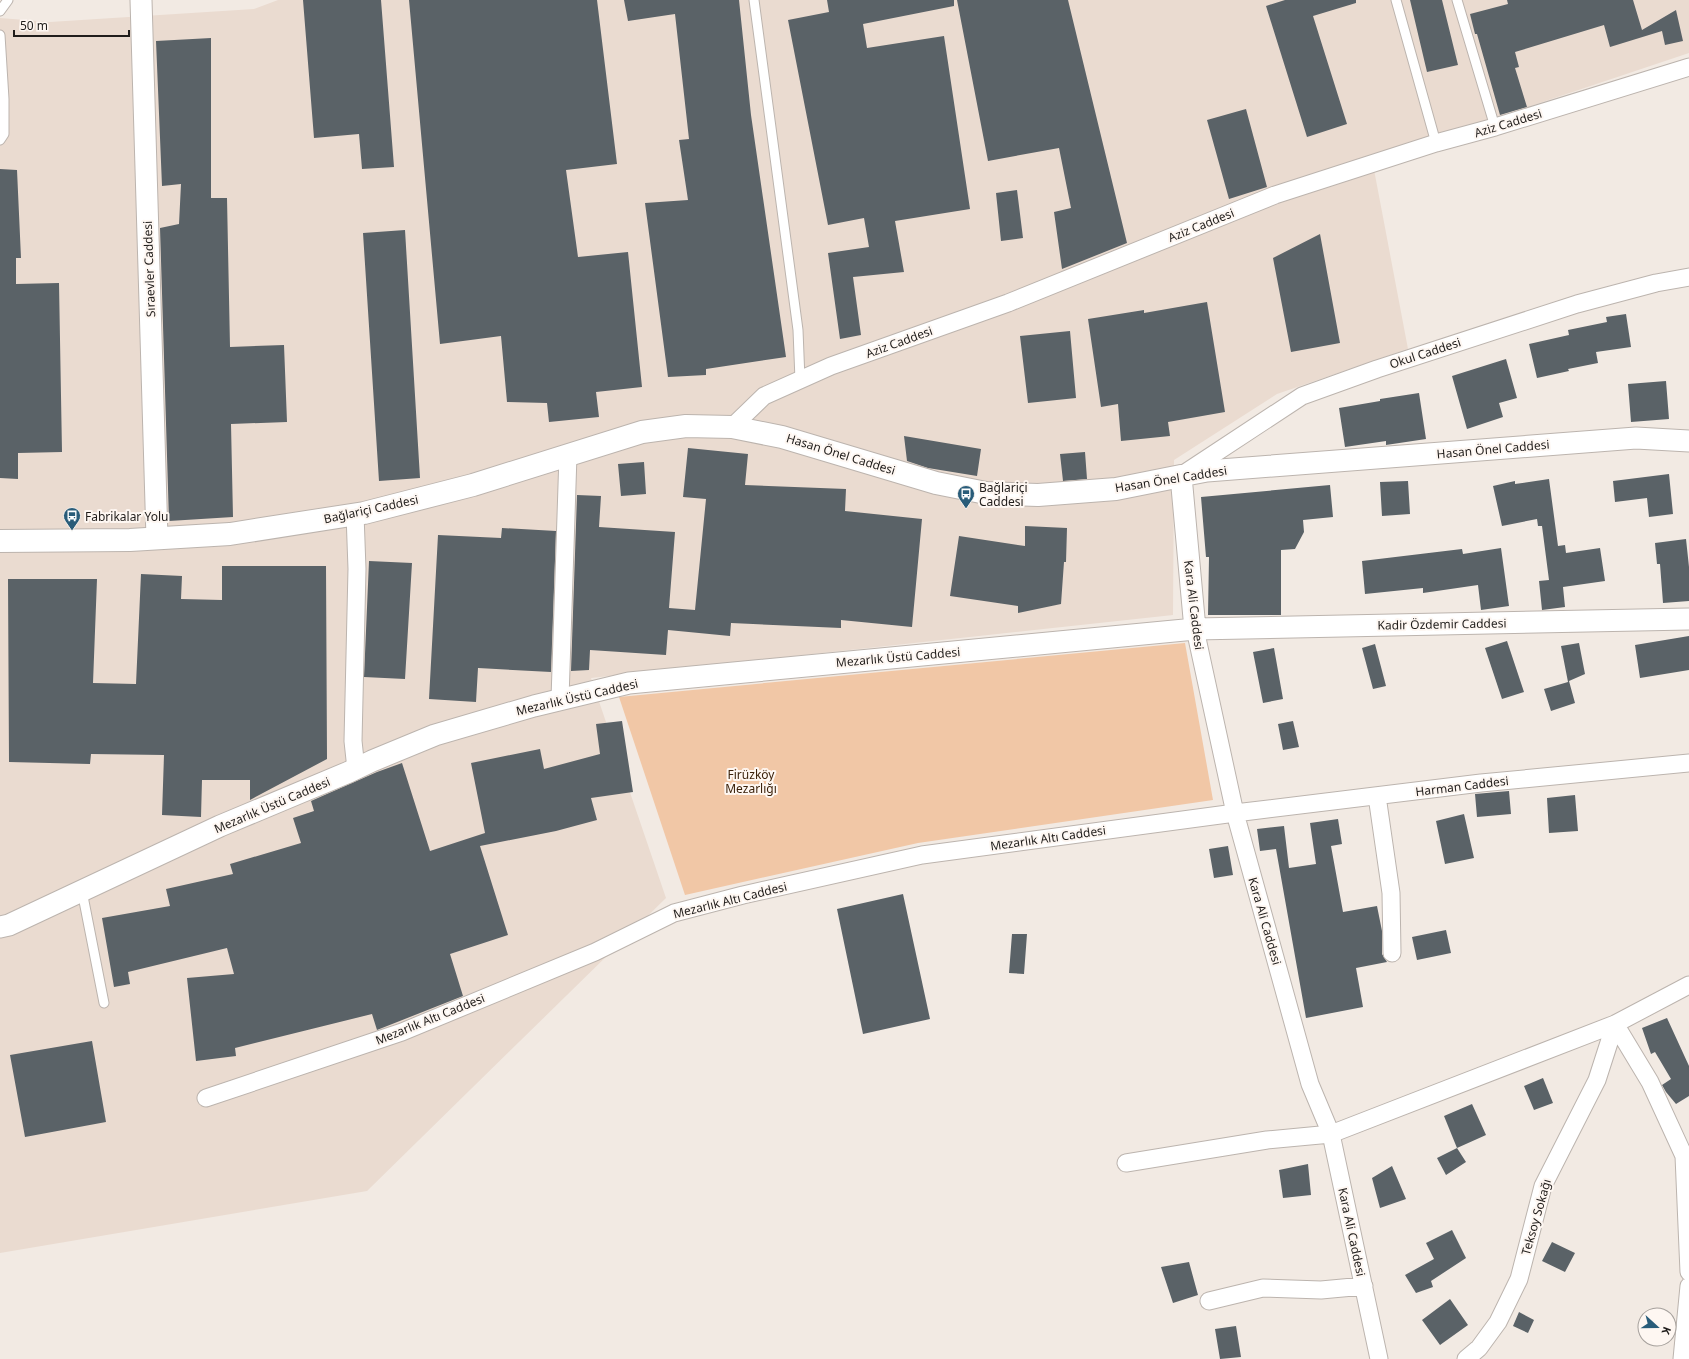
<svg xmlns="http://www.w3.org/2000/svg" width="1689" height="1359" viewBox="0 0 1689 1359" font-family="'Noto Sans',sans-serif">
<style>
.built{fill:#eadbd0}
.green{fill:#f1c7a6}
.building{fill:#5a6267}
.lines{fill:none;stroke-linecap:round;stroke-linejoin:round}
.service-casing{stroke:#bcb4ae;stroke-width:11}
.minor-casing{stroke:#bcb4ae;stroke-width:19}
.tertiary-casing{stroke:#bcb4ae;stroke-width:23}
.secondary-casing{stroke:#bcb4ae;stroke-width:24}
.service{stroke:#fff;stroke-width:9}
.minor{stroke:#fff;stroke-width:17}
.tertiary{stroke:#fff;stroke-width:21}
.secondary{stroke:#fff;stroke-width:22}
.labels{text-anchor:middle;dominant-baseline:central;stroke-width:4;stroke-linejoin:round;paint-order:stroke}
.street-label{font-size:12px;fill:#201d1b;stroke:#fef7f2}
.poi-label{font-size:12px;fill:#201d1b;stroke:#fef7f2;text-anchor:start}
.park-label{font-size:12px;fill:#3b220b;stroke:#fef7f2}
</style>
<rect width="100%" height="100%" fill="#f2eae3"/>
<path class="built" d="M278,0H1689V53L1372,159L1408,349L1277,394L1174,460L1173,615L591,678L666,898L367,1191L0,1253V18L50,22L254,9Z"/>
<path class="green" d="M1185,643L1213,800L918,843L685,895L619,697Z"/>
<path class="building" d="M303,0H381L394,167L362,169L359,134L314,138Z
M409,0H597L617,164L566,170L578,257L628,252L642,387L596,392L599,417L549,422L547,403L507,402L501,336L440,344Z
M624,0H739L751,115L786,357L706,369V375L668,377L645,203L688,200L679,140L689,139L675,14L628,21Z
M827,0H954V6L863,24L867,48L944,36L970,209L895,221L904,272L853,277L861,335L840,339L828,253L869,247L864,218L828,225L788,20L829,12Z
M957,0H1068L1127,243L1062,269L1054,212L1071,208L1059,148L988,161Z
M1285,0H1356V3L1313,16L1347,124L1307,137L1266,6Z
M1410,0H1442L1458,65L1427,72Z
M1507,0H1633L1642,30L1676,10L1683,41L1665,45L1662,31L1610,47L1604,25L1515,52L1519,67L1515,68L1527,107L1500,115L1477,34H1475L1470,14L1508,4Z
M211,38V198H227L230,347L284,345L287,422L231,424L233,517L169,521L160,228L179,224L181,184L162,186L156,41Z
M1246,109L1267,187L1229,199L1207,120Z
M0,169L17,170L21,258H16V284L59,283L62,452L18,453V479L0,478Z
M1017,190L1023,238L1001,241L996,193Z
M405,230L420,478L379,481L363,233Z
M1320,234L1340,343L1291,352L1273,258Z
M1207,302L1225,412L1168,422L1170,436L1121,441L1118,404L1101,407L1088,319L1144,310V313Z
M1626,314L1631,347L1596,352L1598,363L1568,369L1569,371L1537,378L1529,344L1569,335L1568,330L1607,322L1606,317Z
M1070,331L1076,398L1028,403L1020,336Z
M1506,359L1517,398L1499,403L1503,417L1467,429L1452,376Z
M1666,381L1669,419L1631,422L1628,384Z
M1419,393L1426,439L1386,445V441L1345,447L1339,408L1380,401V399Z
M904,436L981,449L977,476L928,468L907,461Z
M688,448L748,454L745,485L846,489L845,511L922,519L912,627L841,620V628L731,623L730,636L668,630L666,655L590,650L589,670L571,671L577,495L601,496L599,527L675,532L669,608L695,610L706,499L683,497Z
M1085,452L1087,479L1063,481L1060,454Z
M644,462L646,494L621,496L618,464Z
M1669,474L1673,514L1649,517L1647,498L1615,502L1613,481Z
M1549,479L1558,546L1565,545L1566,553L1600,548L1605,581L1563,587L1565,607L1542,610L1539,581L1549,580L1542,526H1538L1537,519L1502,526L1493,486L1515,481V484Z
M1408,481L1410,514L1382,516L1380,482Z
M1330,485L1333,517L1303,520L1304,532L1295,549L1281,550V615H1208L1209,557H1206L1201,497Z
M1025,526L1067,528L1066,562H1064L1061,604L1018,613V606L950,596L959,536L1025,546Z
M502,528L556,531L551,672L478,668L476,702L429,699L438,535L501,538Z
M1686,539L1689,567V601L1663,603L1660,564H1657L1655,543Z
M1501,548L1509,606L1481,610L1478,585L1423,593V588L1365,594L1362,561L1462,549L1463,554Z
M369,561L412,563L405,679L364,677Z
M222,566H326L327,759L250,800V780H202L201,817L162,815L164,755L91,754L90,764L9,762L8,579H97L93,683L136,684L141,574L182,576L181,599L222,600Z
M1689,636V670L1640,678L1635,645Z
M1507,641L1524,692L1502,699L1485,648Z
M1579,643L1585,674L1569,681L1575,703L1551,711L1544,689L1568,682L1561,646Z
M1375,644L1386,686L1373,689L1362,648Z
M1274,648L1283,699L1263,703L1253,652Z
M622,721L633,792L591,798L597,820L556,831L480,846L508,935L450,954L463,996L377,1030L372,1014L235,1048L236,1056L196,1061L187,978L234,974L227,948L128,972L130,984L114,987L102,918L170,906L166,889L233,874L230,864L301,843L293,818L314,811L311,801L377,772L402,763L430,851L485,833L471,763L540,749L544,769L600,754L596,724Z
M1293,721L1299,747L1283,750L1278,724Z
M1509,791L1511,814L1477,817L1475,794Z
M1575,795L1578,831L1549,833L1547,798Z
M1464,814L1474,858L1445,864L1436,821Z
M1338,819L1342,844L1331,846L1343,912L1377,906L1382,931V954L1387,962L1356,968L1363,1007L1306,1018L1276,849L1260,851L1257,829L1284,826L1289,868L1316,864L1310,823Z
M1228,846L1233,875L1214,878L1209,849Z
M903,894L930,1019L863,1034L837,909Z
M1446,930L1451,953L1417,960L1412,937Z
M1012,934H1027L1024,974L1009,973Z
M1667,1018L1689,1066V1096L1676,1104L1666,1092L1662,1085L1671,1079L1655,1052L1651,1054L1642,1028Z
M92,1041L106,1122L25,1137L10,1055Z
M1543,1078L1553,1103L1534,1110L1524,1086Z
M1472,1104L1486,1135L1457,1148L1444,1116Z
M1457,1148L1466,1162L1446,1175L1437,1158Z
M1308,1164L1311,1195L1283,1198L1279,1170Z
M1392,1166L1406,1199L1380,1208L1372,1178Z
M1452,1230L1466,1258L1431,1281L1433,1287L1416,1293L1405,1275L1434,1259L1426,1243Z
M1552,1242L1575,1253L1565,1272L1542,1261Z
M1189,1262L1198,1295L1173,1303L1161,1267Z
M1450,1299L1468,1325L1440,1345L1422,1320Z
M1519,1312L1534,1320L1528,1333L1513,1326Z
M1236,1326L1241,1357L1220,1359L1215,1329Z"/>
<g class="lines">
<defs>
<path id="service" d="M754,0L798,330L800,380
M1396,0L1436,143
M1457,0L1495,127
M0,11L8,0
M0,35L4,99V134L0,140
M82,891L104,1003"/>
<path id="minor" d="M732,427L764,396L831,366L1008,303L1275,195L1436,143L1495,127L1689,67
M1185,473L1302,396L1377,369L1577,304L1656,283L1689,277
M355,514L357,569L353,741L356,769
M1195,629L1235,813L1310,1084L1331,1134L1379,1359
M560,699L568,455
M1377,796L1391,893L1392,953
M1615,1024L1650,1082L1684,1156L1689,1272
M206,1098L402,1032L595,952L674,913L743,895L922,855L1235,813L1481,783L1689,763
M1126,1163L1267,1140L1331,1134L1615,1024L1689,985
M1209,1301L1263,1288L1321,1290L1364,1286
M1466,1359L1479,1348L1498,1322L1519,1279L1543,1186L1597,1080L1615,1024
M1682,1359L1689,1286"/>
<path id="tertiary" d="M141,0L157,538
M1195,629L1181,476L1207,471L1636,438L1689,441
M0,927L9,925L220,826L349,772L372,761L435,735L534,706L629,683L1195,629L1689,619"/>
<path id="secondary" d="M0,541L130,540L230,534L364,513L473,485L642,432L686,426L732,427L782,437L936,483L986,493L1038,495L1116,489L1181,476"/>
</defs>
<use href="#service" class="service-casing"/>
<use href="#minor" class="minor-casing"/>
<use href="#tertiary" class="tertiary-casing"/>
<use href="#secondary" class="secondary-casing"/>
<use href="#service" class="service"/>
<use href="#minor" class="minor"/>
<use href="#tertiary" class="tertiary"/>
<use href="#secondary" class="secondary"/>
</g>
<defs>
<symbol id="bus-pin" viewBox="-11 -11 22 30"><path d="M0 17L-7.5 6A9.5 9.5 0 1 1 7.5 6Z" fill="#295c79" stroke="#fef7f2"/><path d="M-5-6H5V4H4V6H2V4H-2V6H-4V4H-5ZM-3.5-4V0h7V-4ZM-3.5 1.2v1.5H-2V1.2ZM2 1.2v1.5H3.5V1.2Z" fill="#fff"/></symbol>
</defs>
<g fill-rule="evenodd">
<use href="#bus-pin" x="956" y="484" width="20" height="27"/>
<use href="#bus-pin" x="62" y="506" width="20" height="27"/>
</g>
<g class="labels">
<g class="street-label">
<text transform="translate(1508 123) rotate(-17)">Aziz Caddesi</text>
<text transform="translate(1201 225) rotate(-22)">Aziz Caddesi</text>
<text transform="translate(149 269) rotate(-92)">Sıraevler Caddesi</text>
<text transform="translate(899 342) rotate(-20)">Aziz Caddesi</text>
<text transform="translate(1425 353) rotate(-18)">Okul Caddesi</text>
<text transform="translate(1493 449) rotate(-5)">Hasan Önel Caddesi</text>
<text transform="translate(841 454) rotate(17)">Hasan Önel Caddesi</text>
<text transform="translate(1171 479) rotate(-9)">Hasan Önel Caddesi</text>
<text transform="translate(371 509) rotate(-12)">Bağlariçi Caddesi</text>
<text transform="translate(1194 605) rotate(83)">Kara Ali Caddesi</text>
<text transform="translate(1442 624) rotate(-1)">Kadir Özdemir Caddesi</text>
<text transform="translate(898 657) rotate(-5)">Mezarlık Üstü Caddesi</text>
<text transform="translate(577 697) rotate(-13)">Mezarlık Üstü Caddesi</text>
<text transform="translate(1462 786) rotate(-7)">Harman Caddesi</text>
<text transform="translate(272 805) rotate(-23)">Mezarlık Üstü Caddesi</text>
<text transform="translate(1048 838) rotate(-8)">Mezarlık Altı Caddesi</text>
<text transform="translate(730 900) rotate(-14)">Mezarlık Altı Caddesi</text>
<text transform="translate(1265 921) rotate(74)">Kara Ali Caddesi</text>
<text transform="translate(430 1019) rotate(-22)">Mezarlık Altı Caddesi</text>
<text transform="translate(1536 1217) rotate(-74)">Teksoy Sokağı</text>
<text transform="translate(1352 1232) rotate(78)">Kara Ali Caddesi</text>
</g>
<g class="poi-label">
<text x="979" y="487">Bağlariçi<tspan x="979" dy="14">Caddesi</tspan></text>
<text x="85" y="516">Fabrikalar Yolu</text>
</g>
<g class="park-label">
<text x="751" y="774">Firüzköy<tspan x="751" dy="14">Mezarlığı</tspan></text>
</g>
</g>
<g transform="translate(1657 1327) rotate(111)"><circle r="19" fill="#fef7f2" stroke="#a5a09c"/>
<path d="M0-3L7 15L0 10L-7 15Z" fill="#295c79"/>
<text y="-6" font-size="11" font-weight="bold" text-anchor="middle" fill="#201d1b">K</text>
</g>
<path d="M14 30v6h115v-6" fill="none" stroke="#201d1b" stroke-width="2"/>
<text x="20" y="30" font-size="12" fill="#201d1b" stroke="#fef7f2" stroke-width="3" paint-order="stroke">50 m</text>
</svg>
